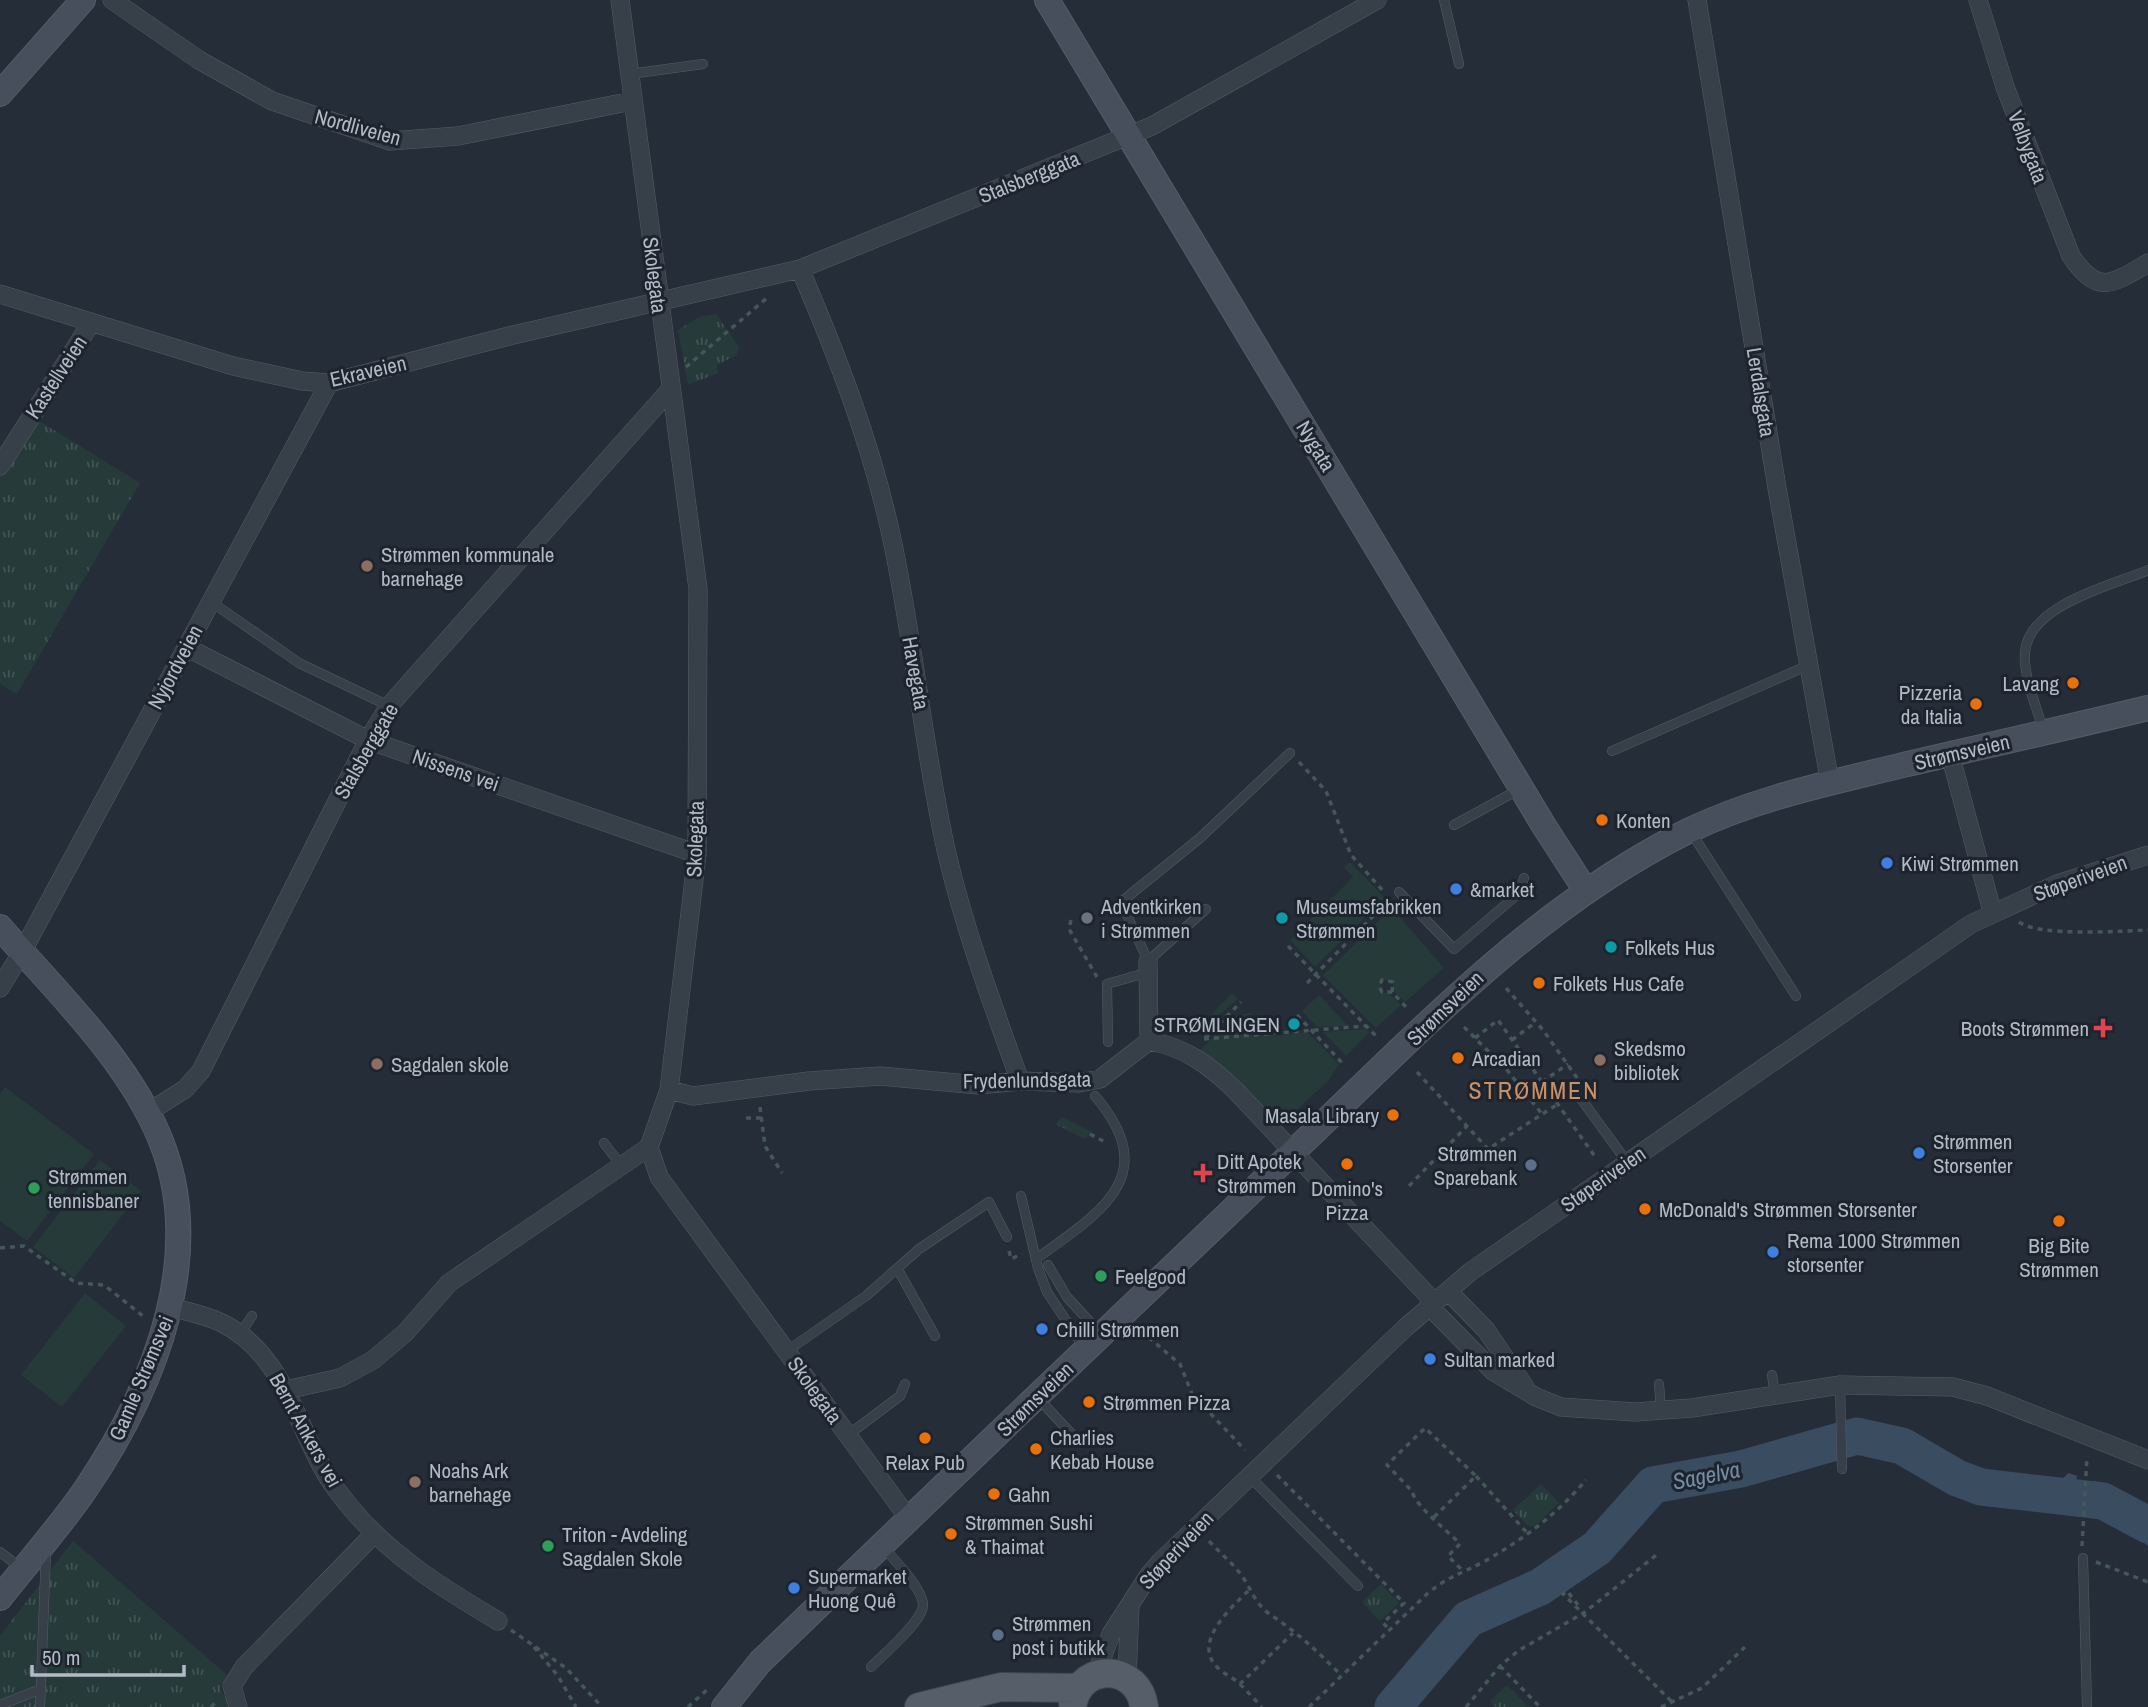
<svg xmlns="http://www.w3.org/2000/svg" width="2148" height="1707" viewBox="0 0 2148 1707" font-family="'Archivo Narrow',sans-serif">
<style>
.grass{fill:#273a3a}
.park{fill:url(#park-tufts)}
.water{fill:url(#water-ripples)}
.pier{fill:#242d38}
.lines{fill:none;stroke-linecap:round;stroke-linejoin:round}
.river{stroke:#3a4c60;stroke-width:37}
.lane-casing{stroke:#555d67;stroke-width:10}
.street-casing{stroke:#555d67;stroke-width:19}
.secondary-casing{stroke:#555d67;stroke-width:26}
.primary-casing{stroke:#414852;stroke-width:30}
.path{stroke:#455759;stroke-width:3.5;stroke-dasharray:5 5;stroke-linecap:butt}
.lane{stroke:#373f49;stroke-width:9}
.street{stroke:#373f49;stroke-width:18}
.secondary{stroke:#464f5b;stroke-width:24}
.primary{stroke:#555e69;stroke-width:28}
.education-dot{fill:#8d6e63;stroke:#1d242e;stroke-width:2.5}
.food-dot{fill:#e8710a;stroke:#1d242e;stroke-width:2.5}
.shop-dot{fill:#3f7fe0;stroke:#1d242e;stroke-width:2.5}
.worship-dot{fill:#6b7280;stroke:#1d242e;stroke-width:2.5}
.culture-dot{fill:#0f9aa8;stroke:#1d242e;stroke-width:2.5}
.health-dot{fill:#e0444e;stroke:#1d242e;stroke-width:2.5}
.service-dot{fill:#5c6f8a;stroke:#1d242e;stroke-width:2.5}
.leisure-dot{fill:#2e9e5b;stroke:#1d242e;stroke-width:2.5}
.labels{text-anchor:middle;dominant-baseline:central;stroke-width:6;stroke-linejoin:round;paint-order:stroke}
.street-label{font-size:21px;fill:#b2bac5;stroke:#1d242e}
.poi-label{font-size:21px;fill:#b2bac5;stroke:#1d242e;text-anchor:start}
.water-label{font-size:23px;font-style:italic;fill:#758ca6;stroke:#1d242e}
.quarter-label{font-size:24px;letter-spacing:2px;fill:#ca9068;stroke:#1d242e}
</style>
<defs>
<pattern id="park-tufts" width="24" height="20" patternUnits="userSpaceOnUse" patternTransform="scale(1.75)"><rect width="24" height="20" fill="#273a3a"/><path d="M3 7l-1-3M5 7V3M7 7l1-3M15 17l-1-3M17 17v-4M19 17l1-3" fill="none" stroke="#445455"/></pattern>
<pattern id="water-ripples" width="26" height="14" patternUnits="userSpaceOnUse" patternTransform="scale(1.75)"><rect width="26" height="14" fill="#3a4c60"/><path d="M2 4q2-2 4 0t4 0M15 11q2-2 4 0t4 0" fill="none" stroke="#546475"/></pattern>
</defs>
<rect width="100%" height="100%" fill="#242d38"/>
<path class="grass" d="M1350,862L1385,898L1315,967L1290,940L1353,877L1344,867Z
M1392,908L1444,968L1405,1002L1394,991L1392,980L1381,981L1380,991L1390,994L1401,1005L1376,1028L1323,975Z
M1232,993L1238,999L1198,1033L1195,1031Z
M1319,995L1348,1026L1317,1027L1302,1011Z
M1251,1013L1274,1036L1307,1032L1339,1064L1329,1080L1288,1118C1263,1119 1244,1084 1227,1070C1218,1062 1207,1058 1200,1050L1235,1016Z
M1365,1029L1370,1032L1346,1056L1323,1032Z
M5,1087L94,1154L27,1241L0,1221V1094Z
M100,1160L141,1191L74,1278L33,1247Z
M85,1293L126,1326L62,1407L21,1375Z"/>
<path class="park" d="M716,314L739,347L737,355L717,365L718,373L688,385L678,330L699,317Z
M31,416L140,483L17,694L0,684V466Z
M1062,1117L1092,1132L1085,1139L1055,1124Z
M1541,1484L1559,1503L1535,1526H1528L1513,1510Z
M73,1541L227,1675L220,1689L232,1707H0V1636Z
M1381,1584L1399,1603L1380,1621L1362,1602Z
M1507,1685L1529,1707H1496L1490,1701Z"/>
<path class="water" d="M2068,1473L2109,1485L2148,1510V1546L2136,1536L2050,1495Z"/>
<path class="pier" d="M2077,1472L2094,1477L2092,1519L2075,1511Z"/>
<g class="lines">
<path class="river" d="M1393,1707L1468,1619L1540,1587L1597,1548L1653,1485L1741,1469L1857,1436L1902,1446L1957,1478L1981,1487L2103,1501L2148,1525"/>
<defs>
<path id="lane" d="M1444,0L1459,64
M630,74L703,64
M210,601L299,663L389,706
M2043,730C2037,707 2023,677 2025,652C2029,605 2110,586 2148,570
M1612,751L1809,665
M1454,825L1520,789
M1691,832L1796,996
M1399,892L1454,949L1519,893L1524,878
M1206,909L1148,961L1121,902L1200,838L1290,753
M1108,1042L1107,984L1149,972
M1579,1096L1627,1162
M604,1143L621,1165
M1021,1196L1038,1268L1047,1292L1085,1349
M1036,1259C1101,1212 1163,1176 1095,1096
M1048,1265L1067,1297L1100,1333
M897,1268L935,1336
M240,1334L252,1316
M787,1351L866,1296L919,1249L989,1202L1007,1237
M1772,1375L1775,1395
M1659,1384L1661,1411
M1840,1385L1842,1469
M1038,1398L1078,1441
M848,1435L900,1396L905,1384
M1249,1476L1358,1586
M0,1552L21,1568
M2083,1558L2087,1707
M871,1667C883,1655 923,1621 923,1605C923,1589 893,1558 883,1547
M0,1705L41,1689
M40,1707L46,1552"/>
<path id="street" d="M112,0L199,60L272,101L390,141L458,136L632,101
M620,0L698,589L697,854L669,1090L649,1147L659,1177L909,1519
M1697,0L1777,488L1830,783
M1978,0L2005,87L2071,256C2098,296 2112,284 2148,263
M800,269C837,355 871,443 891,535C914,640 923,749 947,854C965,931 993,1006 1020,1081
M0,294L233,366L302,381L329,383L509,336L800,269L1152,126L1377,0
M0,466L91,323
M186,647L368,740L697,854
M1950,754L1992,911
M1148,961L1149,1041
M0,988L22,952L329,383
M669,1090L693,1096L809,1081L880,1076L979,1085L1020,1081L1079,1083L1100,1079L1149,1041C1185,1047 1209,1065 1235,1090L1434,1302
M147,1113L185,1089L201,1071L368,740L389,706L669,391
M1448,1291L1486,1330L1525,1387
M1429,1306L1493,1371L1536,1397L1561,1407L1635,1412L1692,1408L1840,1385L1953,1387L1987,1396L2148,1460
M171,1307C188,1312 206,1315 222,1323C280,1352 294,1416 323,1469C330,1482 341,1496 351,1508C392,1557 444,1589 498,1621
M286,1390L340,1378L373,1360L405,1333L449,1283L649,1147
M1096,1674L1111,1634L1149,1575L1161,1561L1405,1328L1470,1272L1971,924L2057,884L2148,855
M1127,1678L1130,1605
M238,1707L232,1686L244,1667L374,1534"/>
<path id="secondary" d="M1047,0L1544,826L1586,891
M0,94L83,0
M0,927C55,990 119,1051 155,1127C212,1248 155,1387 85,1490C59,1528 28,1562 0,1598
M724,1707L760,1662C938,1492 1114,1321 1293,1152C1417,1035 1533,908 1688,831C1756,798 1830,783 1903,765C1985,746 2066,728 2148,708"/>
<path id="primary" d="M1073,1702C1083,1661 1139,1665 1144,1707
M919,1707L1001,1687L1079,1688"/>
</defs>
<use href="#lane" class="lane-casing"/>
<use href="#street" class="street-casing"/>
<use href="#secondary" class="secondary-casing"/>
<use href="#primary" class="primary-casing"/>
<path class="path" d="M686,367L768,297
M1299,762L1326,791L1351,855L1385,893
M1071,920L1069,929L1097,977
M2019,922C2040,937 2120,931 2148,930
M1288,946L1376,1036
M1307,983L1389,900
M1506,988L1543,1030L1580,1082
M1392,992L1393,982L1382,980L1379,986L1382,992H1392L1406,1007
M1297,1015L1345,1066
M1464,1027L1507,1070L1542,1114
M1205,1038L1241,1002
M1475,1038L1498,1020L1596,1158
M1204,1039L1365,1026
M1512,1040L1536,1022
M1417,1072L1488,1149L1558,1104
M1542,1082L1568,1064
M760,1107L765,1146L782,1173
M746,1118H761
M1090,1134L1107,1143
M1436,1159L1478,1155L1488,1149
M1409,1186L1467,1126
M0,1248L24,1246L76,1283L104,1285L143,1316
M1009,1251L1011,1259L1022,1254
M1141,1331L1180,1364L1192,1394L1245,1450
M1277,1475L1404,1603L1383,1623L1390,1630
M1476,1476L1529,1535
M1434,1517L1476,1476L1425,1428L1387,1465L1412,1491C1415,1506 1448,1531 1460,1544L1448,1556L1462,1570
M1209,1541C1219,1552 1230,1561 1239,1572C1250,1585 1254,1604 1271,1615C1299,1634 1315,1649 1340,1674
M2082,1546L2087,1456
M2096,1562L2148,1582
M1248,1591C1232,1607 1192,1642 1217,1667C1223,1674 1233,1677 1240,1684L1293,1633
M1578,1605L1567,1591L1563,1594L1672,1702
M511,1630L566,1668L602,1707
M534,1647L558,1676L576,1707
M1500,1666L1540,1707
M1240,1684L1262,1707
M211,1707L218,1700
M688,1707L709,1688
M1309,1707L1428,1593C1449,1576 1463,1573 1485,1561C1524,1539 1557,1514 1586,1480
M1466,1707L1500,1666L1518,1651L1585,1612L1660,1552
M1661,1707L1702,1688L1745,1647"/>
<use href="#lane" class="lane"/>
<use href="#street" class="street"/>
<use href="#secondary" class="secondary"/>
<use href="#primary" class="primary"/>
</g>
<g class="education-dot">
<circle cx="367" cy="566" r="7"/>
<circle cx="1600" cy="1060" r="7"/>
<circle cx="377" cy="1064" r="7"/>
<circle cx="415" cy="1482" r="7"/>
</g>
<g class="food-dot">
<circle cx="2073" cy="683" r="7"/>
<circle cx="1976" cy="704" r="7"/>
<circle cx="1602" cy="820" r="7"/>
<circle cx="1539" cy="983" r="7"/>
<circle cx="1458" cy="1058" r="7"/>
<circle cx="1393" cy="1115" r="7"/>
<circle cx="1347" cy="1164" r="7"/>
<circle cx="1645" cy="1209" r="7"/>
<circle cx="2059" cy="1221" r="7"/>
<circle cx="1089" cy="1402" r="7"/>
<circle cx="925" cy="1438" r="7"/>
<circle cx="1036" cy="1449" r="7"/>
<circle cx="994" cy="1494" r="7"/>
<circle cx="951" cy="1534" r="7"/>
</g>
<g class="shop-dot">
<circle cx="1887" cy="863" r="7"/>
<circle cx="1456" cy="889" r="7"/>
<circle cx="1919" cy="1153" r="7"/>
<circle cx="1773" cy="1252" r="7"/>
<circle cx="1042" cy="1329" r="7"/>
<circle cx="1430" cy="1359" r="7"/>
<circle cx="794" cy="1588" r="7"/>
</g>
<circle class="worship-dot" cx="1087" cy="918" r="7"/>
<g class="culture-dot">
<circle cx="1282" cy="918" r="7"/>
<circle cx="1611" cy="947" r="7"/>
<circle cx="1294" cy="1024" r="7"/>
</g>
<g class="health-dot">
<path d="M2099.5 1017.5h7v7h7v7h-7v7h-7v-7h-7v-7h7z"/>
<path d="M1199.5 1162.5h7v7h7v7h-7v7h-7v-7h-7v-7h7z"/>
</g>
<g class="service-dot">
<circle cx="1531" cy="1165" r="7"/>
<circle cx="998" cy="1635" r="7"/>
</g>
<g class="leisure-dot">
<circle cx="34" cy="1188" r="7"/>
<circle cx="1101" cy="1276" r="7"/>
<circle cx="548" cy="1546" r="7"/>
</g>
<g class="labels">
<g class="street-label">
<text transform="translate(358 127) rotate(15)">Nordliveien</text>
<text transform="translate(2028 147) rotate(69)">Velbygata</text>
<text transform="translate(1029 177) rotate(-22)">Stalsberggata</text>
<text transform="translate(655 275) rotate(83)">Skolegata</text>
<text transform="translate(368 371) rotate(-13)">Ekraveien</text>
<text transform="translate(56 377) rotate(-57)">Kastellveien</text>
<text transform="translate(1761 392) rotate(81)">Lerdalsgata</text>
<text transform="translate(1316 446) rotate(59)">Nygata</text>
<text transform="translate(175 667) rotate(-62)">Nyjordveien</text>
<text transform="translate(916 673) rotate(80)">Havegata</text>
<text transform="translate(366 751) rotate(-60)">Stalsberggate</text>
<text transform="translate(1962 752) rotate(-13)">Strømsveien</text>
<text transform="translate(456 770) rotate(19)">Nissens vei</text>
<text transform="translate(695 839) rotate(-88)">Skolegata</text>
<text transform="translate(2080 878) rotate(-20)">Støperiveien</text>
<text transform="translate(1445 1008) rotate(-44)">Strømsveien</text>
<text transform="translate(1027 1080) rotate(-1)">Frydenlundsgata</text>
<text transform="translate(1603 1179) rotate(-35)">Støperiveien</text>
<text transform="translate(141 1378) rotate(-67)">Gamle Strømsvei</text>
<text transform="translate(815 1390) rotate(54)">Skolegata</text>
<text transform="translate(1035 1399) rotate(-44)">Strømsveien</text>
<text transform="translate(306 1430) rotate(61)">Bernt Ankers vei</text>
<text transform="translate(1176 1550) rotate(-47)">Støperiveien</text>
</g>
<g class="poi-label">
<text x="381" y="554">Strømmen kommunale<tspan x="381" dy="24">barnehage</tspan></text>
<text x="2059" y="683" text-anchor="end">Lavang</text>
<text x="1962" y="692" text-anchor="end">Pizzeria<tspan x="1962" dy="24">da Italia</tspan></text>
<text x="1616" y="820">Konten</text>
<text x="1901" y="863">Kiwi Strømmen</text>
<text x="1470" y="889">&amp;market</text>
<text x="1101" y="906">Adventkirken<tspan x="1101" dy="24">i Strømmen</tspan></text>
<text x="1296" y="906">Museumsfabrikken<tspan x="1296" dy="24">Strømmen</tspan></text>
<text x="1625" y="947">Folkets Hus</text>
<text x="1553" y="983">Folkets Hus Cafe</text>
<text x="1280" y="1024" text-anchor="end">STRØMLINGEN</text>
<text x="2089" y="1028" text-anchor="end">Boots Strømmen</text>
<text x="1614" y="1048">Skedsmo<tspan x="1614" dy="24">bibliotek</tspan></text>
<text x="1472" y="1058">Arcadian</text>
<text x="391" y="1064">Sagdalen skole</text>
<text x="1379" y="1115" text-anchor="end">Masala Library</text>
<text x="1933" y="1141">Strømmen<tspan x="1933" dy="24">Storsenter</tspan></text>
<text x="1517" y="1153" text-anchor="end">Strømmen<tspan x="1517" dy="24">Sparebank</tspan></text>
<text x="1217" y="1161">Ditt Apotek<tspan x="1217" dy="24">Strømmen</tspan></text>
<text x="48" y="1176">Strømmen<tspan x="48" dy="24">tennisbaner</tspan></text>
<text x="1347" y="1188" text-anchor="middle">Domino's<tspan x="1347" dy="24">Pizza</tspan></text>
<text x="1659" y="1209">McDonald's Strømmen Storsenter</text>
<text x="1787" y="1240">Rema 1000 Strømmen<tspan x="1787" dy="24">storsenter</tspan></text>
<text x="2059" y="1245" text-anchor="middle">Big Bite<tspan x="2059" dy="24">Strømmen</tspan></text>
<text x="1115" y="1276">Feelgood</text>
<text x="1056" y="1329">Chilli Strømmen</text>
<text x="1444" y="1359">Sultan marked</text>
<text x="1103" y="1402">Strømmen Pizza</text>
<text x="1050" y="1437">Charlies<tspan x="1050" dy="24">Kebab House</tspan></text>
<text x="925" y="1462" text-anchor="middle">Relax Pub</text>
<text x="429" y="1470">Noahs Ark<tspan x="429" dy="24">barnehage</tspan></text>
<text x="1008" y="1494">Gahn</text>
<text x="965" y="1522">Strømmen Sushi<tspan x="965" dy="24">&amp; Thaimat</tspan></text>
<text x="562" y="1534">Triton - Avdeling<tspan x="562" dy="24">Sagdalen Skole</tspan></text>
<text x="808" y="1576">Supermarket<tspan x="808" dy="24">Huong Quê</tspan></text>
<text x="1012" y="1623">Strømmen<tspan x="1012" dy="24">post i butikk</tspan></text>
</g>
<g class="water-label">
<text transform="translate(1706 1475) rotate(-11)">Sagelva</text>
</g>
<g class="quarter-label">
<text x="1534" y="1090">STRØMMEN</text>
</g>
</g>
<path d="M32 1665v10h152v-10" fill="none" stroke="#b2bac5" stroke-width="3.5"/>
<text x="42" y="1665" font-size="21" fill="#b2bac5" stroke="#1d242e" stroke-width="5" paint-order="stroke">50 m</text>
</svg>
